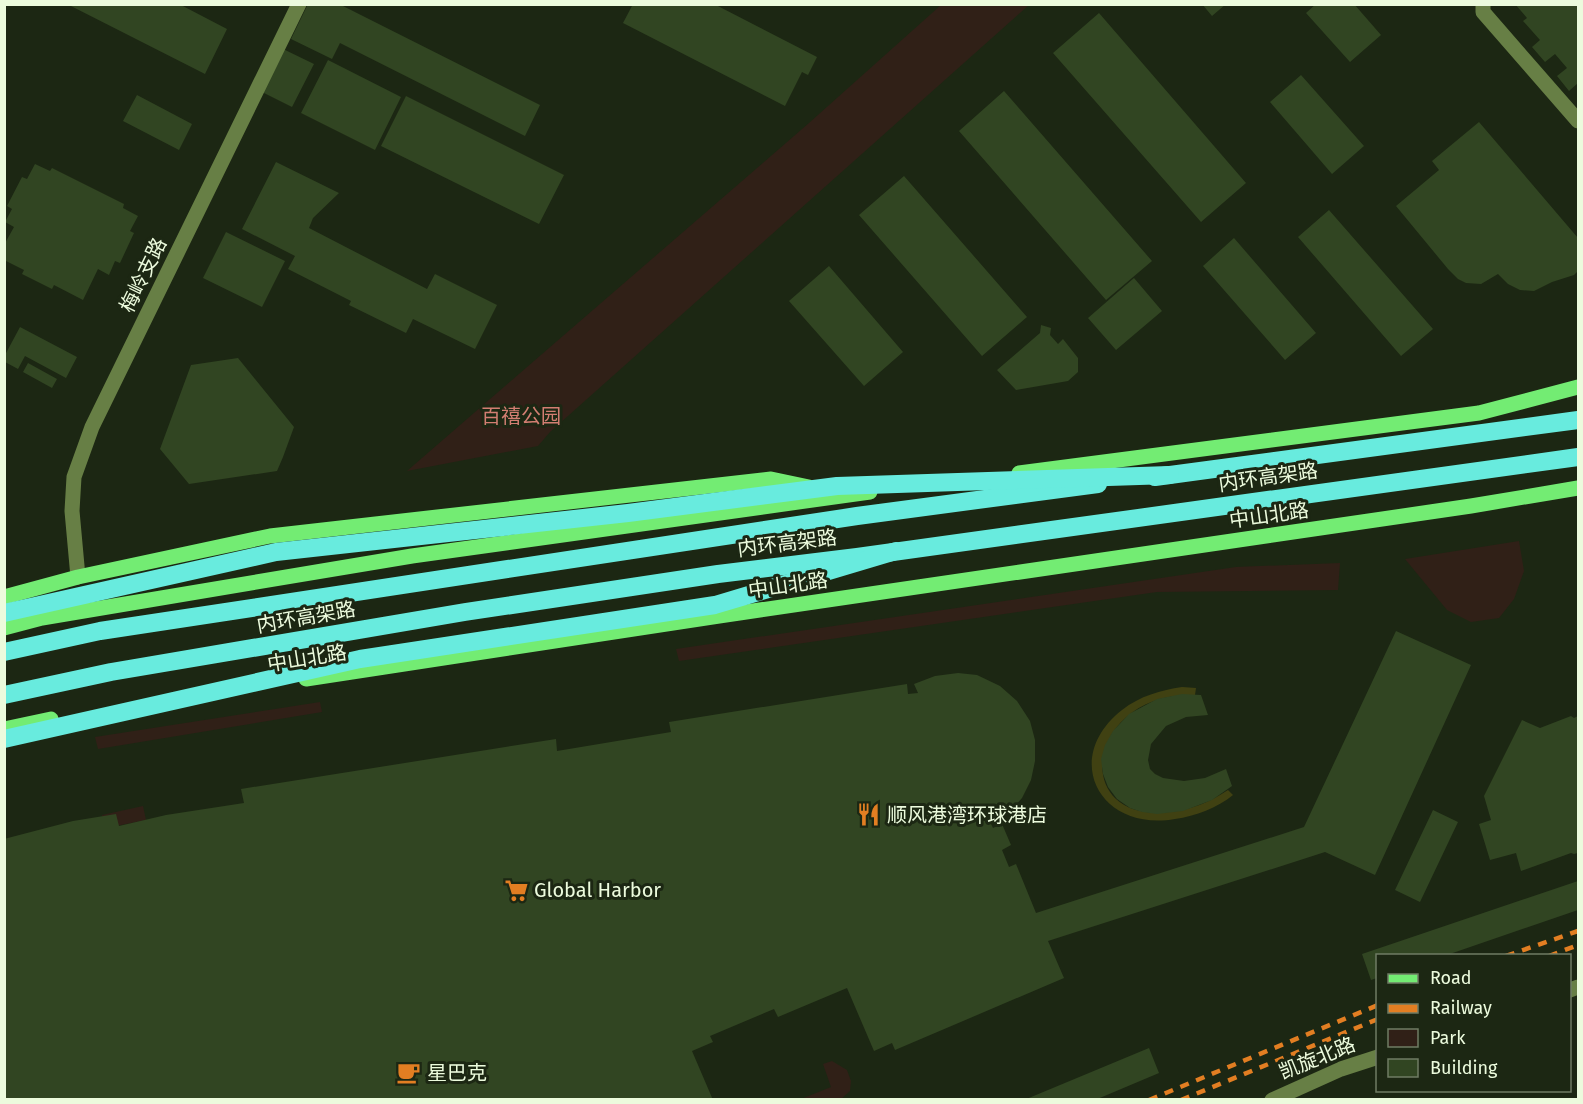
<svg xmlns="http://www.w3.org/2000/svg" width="1583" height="1104" viewBox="0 0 1583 1104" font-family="'Fira Sans','Noto Sans SC',sans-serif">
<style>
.green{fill:#302017}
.water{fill:#404112}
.building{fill:#314522}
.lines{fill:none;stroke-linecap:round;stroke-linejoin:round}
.minor{stroke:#677f45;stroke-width:15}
.major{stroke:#73ec73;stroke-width:15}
.highway{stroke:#68ebde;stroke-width:18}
.rail{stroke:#e27e22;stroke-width:4.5;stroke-dasharray:9 8;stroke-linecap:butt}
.highway-bridge{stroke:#68ebde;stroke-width:18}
.labels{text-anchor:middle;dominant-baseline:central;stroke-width:6;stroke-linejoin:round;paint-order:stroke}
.street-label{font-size:20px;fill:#ecfbdd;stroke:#1c2713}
.park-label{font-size:20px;fill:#d27e72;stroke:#1c2713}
.poi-label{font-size:20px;fill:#ecfbdd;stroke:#1c2713;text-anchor:start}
</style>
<rect width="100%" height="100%" fill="#1c2713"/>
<path class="green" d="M941,5H1029L550,432L538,446L407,471L809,123Z
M1519,541L1524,571L1514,599L1499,618L1471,622L1447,610L1405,559Z
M1340,563L1338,590L1157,592L679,661L676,649L1236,567Z
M320,702L322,712L98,749L95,737Z
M143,806L146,820L111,827L104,824L102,815Z
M832,1061L847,1070L851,1081L850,1091L841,1099H801L831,1087L823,1064Z"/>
<path class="water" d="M1182,687L1196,688L1195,695C1087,691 1067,823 1169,812C1191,810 1210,802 1228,790L1233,795C1217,808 1196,816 1175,819C1099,832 1061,758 1122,710C1140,696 1161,690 1182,687Z"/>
<path class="building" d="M67,4H179L227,29L205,74Z
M308,4H339L540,105L525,136L340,43L332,59L291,39Z
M633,4H714L817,57L808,75L802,72L785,106L623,23Z
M1202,4H1226L1212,16Z
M1316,4H1354L1381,35L1350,62L1306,13Z
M1515,4H1578V83L1569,91L1557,76L1567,68L1555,54L1545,62L1532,47L1540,40L1523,21L1527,18Z
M1099,13L1246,183L1201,222L1053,53Z
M281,48L314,64L292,107L260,91Z
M328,60L401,97L375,150L301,113Z
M1301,75L1364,146L1332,174L1270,102Z
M1004,91L1152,261L1106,300L959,131Z
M137,95L192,124L179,150L123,121Z
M406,96L564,175L539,224L381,146Z
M1479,122L1578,238V271L1574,275L1552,282L1534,291L1520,290L1508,284L1498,274L1481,284L1466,283L1458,279L1448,269L1396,206L1439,170L1432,161Z
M276,162L339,193L313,218L309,228L427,289L435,274L497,305L475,349L413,319L406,333L349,305L351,301L288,269L295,256L242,229Z
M35,164L50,171L52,168L124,204L123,208L138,216L130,231L134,233L120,263L115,261L109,275L98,269L83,300L54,285L52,289L22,274L24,270L4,260V245L14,227L5,222L12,209L7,206L22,177L27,179Z
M904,176L1027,317L982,356L859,215Z
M1329,210L1433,329L1401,356L1298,237Z
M226,232L285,261L262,307L203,278Z
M1234,238L1316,333L1285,360L1203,266Z
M829,266L903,352L864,386L789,301Z
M1134,278L1162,311L1116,350L1088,318Z
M1041,325L1051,328L1050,335L1058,344L1063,339L1078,358V372L1068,381L1016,390L997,370L1040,333Z
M20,327L77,357L66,378L25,356L18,369L5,362V355Z
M238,358L294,427L283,457L277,471L189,484L160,449L191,365Z
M28,363L57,379L52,388L23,372Z
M1396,631L1471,665L1375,875L1325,852L1048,941L1064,978L895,1050L892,1043L874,1051L847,988L778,1017L774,1009L710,1036L713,1042L692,1051L713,1100H4V839L73,821L116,814L119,826L166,815L244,803L241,789L556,739L557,751L671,732L669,722L907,684L908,694L918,693L914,684L935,676L958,673L977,675L1000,686L1017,701L1030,721L1035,740V761L1031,780L1022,798L1008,814L991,824L993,828L1002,824L1011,845L1002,850L1009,867L1016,864L1036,913L1304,827Z
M1182,694L1201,695L1208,715L1186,717L1166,726L1151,744L1148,760L1150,769L1155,774L1163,778L1184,781L1205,778L1226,769L1232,786L1212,800L1183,811L1157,814L1142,812L1130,808L1117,799L1108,787L1103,774L1101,759L1105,745L1113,731L1129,714L1157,699Z
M1571,716L1574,718L1578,716V853L1574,854L1571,853L1521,871L1516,853L1490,860L1479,824L1491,820L1484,796L1522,720L1540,728Z
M1433,810L1458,822L1420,902L1395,890Z
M1578,881V910L1444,956H1377V978L1371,980L1362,954Z
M1149,1048L1159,1073L1095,1100H1024Z"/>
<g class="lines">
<path class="minor" d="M1483,4V12L1578,121
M78,577L72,511L74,477L92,427L299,4
M1570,990L1578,987
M1272,1100L1341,1069L1378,1057"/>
<path class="major" d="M1019,473L1479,413L1578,387
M4,597L78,577L270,536L771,479L809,487
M4,628L42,618L412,556L870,492
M306,679L719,616L1471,506L1578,488
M4,729L51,719"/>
<path class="highway" d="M1155,477L1578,420
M4,652L100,631L857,516L1098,484
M4,695L111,672L465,612L718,574L857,557L1578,457"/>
<path class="rail" d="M1506,956L1578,931
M1549,956L1578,945
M1149,1100L1378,1005
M1181,1100L1378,1019"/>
<path class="highway-bridge" d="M4,613L276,552L628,513L837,486L1170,475
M4,739L360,659L715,605L896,551"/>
</g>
<defs>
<symbol id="restaurant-bare" viewBox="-9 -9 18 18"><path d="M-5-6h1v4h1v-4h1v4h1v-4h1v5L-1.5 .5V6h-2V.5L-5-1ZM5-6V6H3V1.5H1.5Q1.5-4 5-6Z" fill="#e27e22" stroke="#1c2713" stroke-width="2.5" paint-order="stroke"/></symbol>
<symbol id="supermarket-bare" viewBox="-9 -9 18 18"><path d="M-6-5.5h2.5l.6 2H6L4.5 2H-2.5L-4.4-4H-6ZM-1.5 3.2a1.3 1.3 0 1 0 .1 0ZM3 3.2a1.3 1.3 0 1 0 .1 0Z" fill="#e27e22" stroke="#1c2713" stroke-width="2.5" paint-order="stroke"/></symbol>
<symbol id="cafe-bare" viewBox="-9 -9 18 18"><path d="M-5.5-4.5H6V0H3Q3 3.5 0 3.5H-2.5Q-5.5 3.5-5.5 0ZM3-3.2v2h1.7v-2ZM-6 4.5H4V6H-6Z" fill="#e27e22" stroke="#1c2713" stroke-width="2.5" paint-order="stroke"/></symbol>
</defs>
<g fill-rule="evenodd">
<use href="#restaurant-bare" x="852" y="798" width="33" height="33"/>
<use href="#supermarket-bare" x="500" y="874" width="33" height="33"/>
<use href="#cafe-bare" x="392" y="1056" width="33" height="33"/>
</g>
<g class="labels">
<g class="street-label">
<text transform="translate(143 275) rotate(-64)">梅岭支路</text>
<text transform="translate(1268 477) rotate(-8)">内环高架路</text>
<text transform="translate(1269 515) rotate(-8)">中山北路</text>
<text transform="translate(787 543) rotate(-7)">内环高架路</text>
<text transform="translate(788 585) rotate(-8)">中山北路</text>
<text transform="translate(306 617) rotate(-10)">内环高架路</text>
<text transform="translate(307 658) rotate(-9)">中山北路</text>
<text transform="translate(1317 1058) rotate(-22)">凯旋北路</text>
</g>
<g class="park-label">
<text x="521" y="416">百禧公园</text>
</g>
<g class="poi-label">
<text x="887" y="815">顺风港湾环球港店</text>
<text x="534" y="890">Global Harbor</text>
<text x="427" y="1073">星巴克</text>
</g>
</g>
<rect width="1583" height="1104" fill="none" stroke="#ecfbdd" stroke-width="12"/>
<rect x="1376" y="954" width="195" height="138" fill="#1c2713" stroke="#6f7c64" stroke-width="1.5"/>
<rect x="1388" y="974" width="30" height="9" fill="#73ec73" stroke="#6f7c64" stroke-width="1.5"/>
<text x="1430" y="984" font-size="18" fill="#ecfbdd">Road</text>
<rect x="1388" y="1004" width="30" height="9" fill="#e27e22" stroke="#6f7c64" stroke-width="1.5"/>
<text x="1430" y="1014" font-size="18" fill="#ecfbdd">Railway</text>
<rect x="1388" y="1029" width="30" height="18" fill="#302017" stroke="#6f7c64" stroke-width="1.5"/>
<text x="1430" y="1044" font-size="18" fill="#ecfbdd">Park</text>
<rect x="1388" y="1059" width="30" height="18" fill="#314522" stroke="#6f7c64" stroke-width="1.5"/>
<text x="1430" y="1074" font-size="18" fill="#ecfbdd">Building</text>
</svg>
